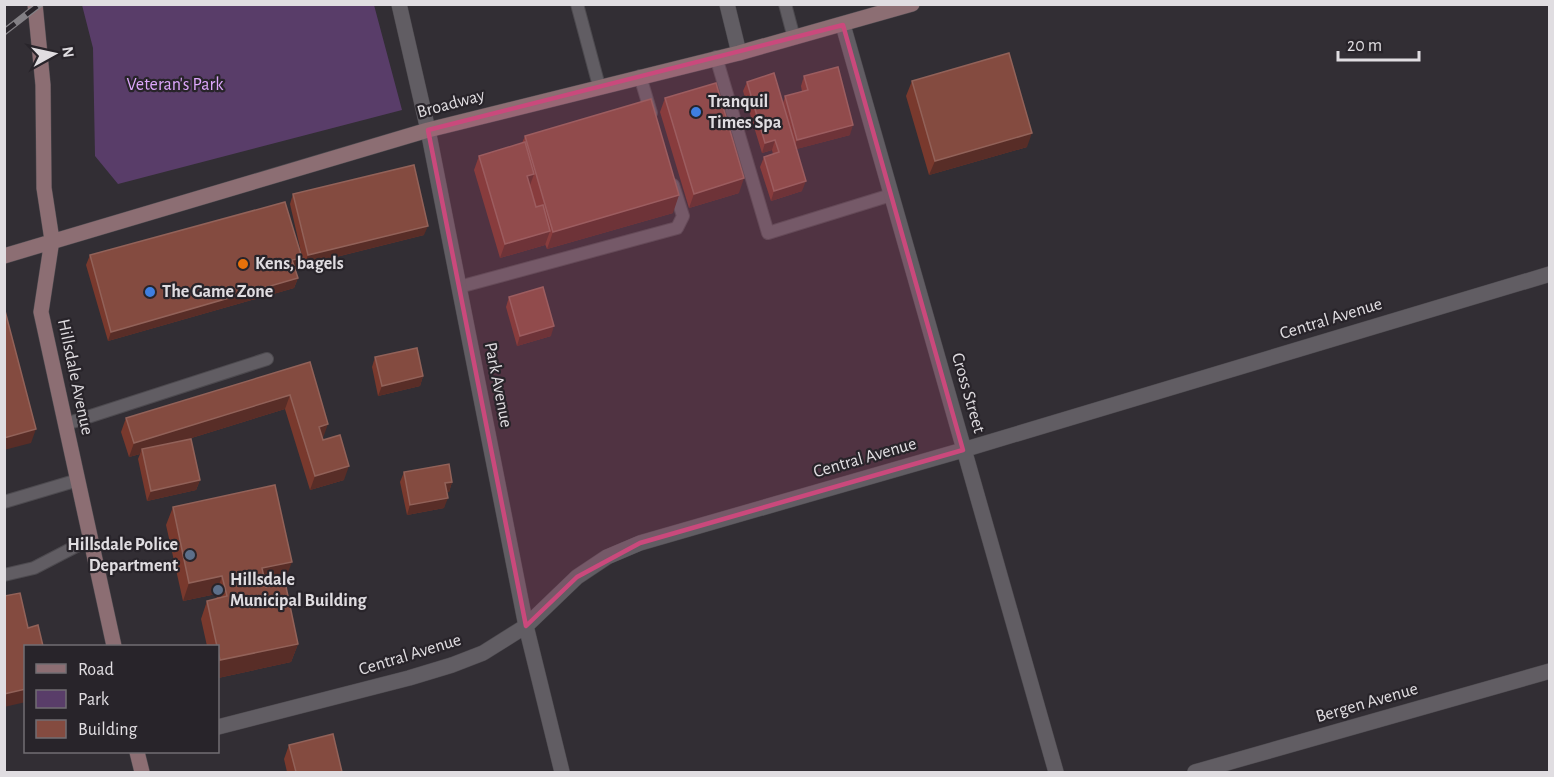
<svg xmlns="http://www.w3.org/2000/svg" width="1554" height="777" viewBox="0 0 1554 777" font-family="'Alegreya Sans',sans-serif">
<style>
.green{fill:#593d69}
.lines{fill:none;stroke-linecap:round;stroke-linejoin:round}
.lane-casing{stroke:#4d4a4f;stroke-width:14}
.street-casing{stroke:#4d4a4f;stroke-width:16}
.secondary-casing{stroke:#4d4a4f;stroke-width:16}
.lane{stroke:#615d63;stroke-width:12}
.street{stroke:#615d63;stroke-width:15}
.secondary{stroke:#8c6e73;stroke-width:15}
.rail-casing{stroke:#838085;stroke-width:7}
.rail{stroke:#28242a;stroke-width:4.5;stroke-dasharray:14;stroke-linecap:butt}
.wall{fill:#79392d}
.shaded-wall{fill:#582d27}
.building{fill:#844b40;stroke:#926259;stroke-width:1.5}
.marked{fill:#ca497c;fill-opacity:0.2;stroke:#ca497c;stroke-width:4.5;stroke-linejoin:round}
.shop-dot{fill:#3f7fe0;stroke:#28242a;stroke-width:2}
.food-dot{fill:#e8710a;stroke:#28242a;stroke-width:2}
.service-dot{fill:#5c6f8a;stroke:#28242a;stroke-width:2}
.labels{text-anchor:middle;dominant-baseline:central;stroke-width:4.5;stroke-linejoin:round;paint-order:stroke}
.park-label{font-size:18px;fill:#dda7fb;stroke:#28242a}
.poi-label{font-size:18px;font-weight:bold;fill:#e0dde1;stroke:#28242a;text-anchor:start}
.street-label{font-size:18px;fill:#e0dde1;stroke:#28242a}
</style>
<rect width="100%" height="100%" fill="#322e34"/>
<path class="green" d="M82,5H374L402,110L118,184L95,156L93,48Z"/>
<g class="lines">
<defs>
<path id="lane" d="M577,4L599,86
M785,4L794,38
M716,57L768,233L891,195
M640,76L651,113
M459,287L677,228L683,216L673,185
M66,424L267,359
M4,502L78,480
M4,575L34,568L90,539"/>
<path id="street" d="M399,4L428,130L526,626L562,772
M727,4L739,53
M843,25L1056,772
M218,727L409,678L452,665L483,653L526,626L577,577L607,557L640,543L963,450L1550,274
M1195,772L1550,671"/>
<path id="secondary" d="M35,4L43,85L44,188L52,240L41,312L114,646
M4,256L428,130L739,53L912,4
M137,752L142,772"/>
</defs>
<use href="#lane" class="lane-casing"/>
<use href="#street" class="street-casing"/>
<use href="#secondary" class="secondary-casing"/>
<use href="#lane" class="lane"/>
<use href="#street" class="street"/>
<use href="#secondary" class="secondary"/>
<defs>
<path id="rail" d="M4,32L40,4"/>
</defs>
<use href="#rail" class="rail-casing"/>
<use href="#rail" class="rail"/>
</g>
<path class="wall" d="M804,76L850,135L796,149L802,191L771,201L760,167L764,157L773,154L772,150L762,153L743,91L747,82L783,103L785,96L802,92L801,86Z
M912,81L1027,147L929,175L906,96Z
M665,98L739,193L689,208L660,112Z
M525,136L673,213L547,249L545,244V245L500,258L474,170L479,156L522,143Z
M293,194L424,235L304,265L290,204Z
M90,255L298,268L295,269L298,278L294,288L108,341L86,265Z
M509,297L551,336L517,346L506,307Z
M375,357L423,376L420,386L378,396L372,367Z
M310,362L323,438L344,480L310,490L285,409L185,440L200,480L196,490L147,501L138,459L140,454L129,457L121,432L126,418Z
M404,472L452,482L449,492H447L444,508L407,515L400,482Z
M173,507L285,580L265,584L266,587L298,644L291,662L218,678V646H207L201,619L207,601L217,599L216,594L183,601L166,525Z
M289,745L342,772H287L284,759Z"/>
<path class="shaded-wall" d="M853,125L850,135L793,150L797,140Z
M1032,133L1027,147L929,175L935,161Z
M775,140L772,150L762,153L765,143Z
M534,174L529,188L527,176Z
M744,178L739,193L689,208L694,194Z
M806,181L802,191L771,201L774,191Z
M679,195L673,213L547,249L553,232Z
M428,226L424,235L304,265L308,255Z
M550,231L545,245L500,258L505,244Z
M302,258L298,268L289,270L292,260Z
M298,278L294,288L108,341L111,332Z
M554,326L551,336L517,346L520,336Z
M423,376L420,386L378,396L382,386Z
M290,395L285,409L143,453L142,449L140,454L129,457L134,443Z
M328,424L323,438L314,441L319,427Z
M36,429L31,443L4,450V438Z
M349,466L344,480L310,490L315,476Z
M200,480L196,490L147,501L151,491Z
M452,482L449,492L442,493L445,483Z
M448,498L444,508L407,515L410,505Z
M292,562L285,580L255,586L262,568Z
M222,576L216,594L183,601L189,583Z
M298,644L291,662L218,678V668L220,660Z
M26,689V702L4,707V694Z"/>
<path class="building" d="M1009,53L1032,133L935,161L912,81Z
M838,67L853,125L797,140L785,96L808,90L804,76Z
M774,73L806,181L774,191L764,157L779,152L775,140L765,143L747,82Z
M716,83L744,178L694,194L665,98Z
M651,99L679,195L553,232L525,136Z
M525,142L534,174L527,176L536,207L543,205L550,231L505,244L479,156Z
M414,165L428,226L308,255L293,194Z
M285,202L302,258L292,260L298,278L111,332L90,255Z
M543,287L554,326L520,336L509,297Z
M4,307L36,429L4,438Z
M417,348L423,376L382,386L375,357Z
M310,362L328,424L319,427L323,440L340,435L349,466L315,476L290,395L134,443L126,418Z
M191,439L200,480L151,491L142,449Z
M449,464L452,482L445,483L448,498L410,505L404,472Z
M275,485L292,562L262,568L266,587L285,582L298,644L220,660L207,601L227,596L222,576L189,583L173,507Z
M20,593L28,628L38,625L43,646H26V689L4,694V596Z
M333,734L342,772H296L289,745Z"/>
<path class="marked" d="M843,25L963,450L640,543L577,577L526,626L428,130Z"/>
<g class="shop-dot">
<circle cx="696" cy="112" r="6"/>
<circle cx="150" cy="292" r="6"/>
</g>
<circle class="food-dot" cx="243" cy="264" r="6"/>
<g class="service-dot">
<circle cx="190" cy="555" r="6"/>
<circle cx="218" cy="590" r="6"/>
</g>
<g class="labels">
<g class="park-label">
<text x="175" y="85">Veteran's Park</text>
</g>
<g class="poi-label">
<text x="708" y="102">Tranquil<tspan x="708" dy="21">Times Spa</tspan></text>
<text x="255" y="264">Kens, bagels</text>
<text x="162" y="292">The Game Zone</text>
<text x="178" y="545" text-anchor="end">Hillsdale Police<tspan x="178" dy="21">Department</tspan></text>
<text x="230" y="580">Hillsdale<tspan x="230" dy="21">Municipal Building</tspan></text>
</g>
<g class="street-label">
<text transform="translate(451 104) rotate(-15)">Broadway</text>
<text transform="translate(1331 319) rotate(-17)">Central Avenue</text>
<text transform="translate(75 377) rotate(78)">Hillsdale Avenue</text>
<text transform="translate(498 385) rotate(79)">Park Avenue</text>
<text transform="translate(968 393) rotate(74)">Cross Street</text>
<text transform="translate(865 458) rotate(-16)">Central Avenue</text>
<text transform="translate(410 655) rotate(-17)">Central Avenue</text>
<text transform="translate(1367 703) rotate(-16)">Bergen Avenue</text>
</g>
</g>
<rect width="1554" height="777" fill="none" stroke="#e0dde1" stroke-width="12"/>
<rect x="24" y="645" width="195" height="108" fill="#28242a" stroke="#726e73" stroke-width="1.5"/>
<rect x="36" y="664" width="30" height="9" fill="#8c6e73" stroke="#726e73" stroke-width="1.5"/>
<text x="78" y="675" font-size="18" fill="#e0dde1">Road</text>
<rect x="36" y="690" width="30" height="18" fill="#593d69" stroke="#726e73" stroke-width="1.5"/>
<text x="78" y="705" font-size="18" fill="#e0dde1">Park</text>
<rect x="36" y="720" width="30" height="18" fill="#844b40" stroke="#726e73" stroke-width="1.5"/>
<text x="78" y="735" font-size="18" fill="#e0dde1">Building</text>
<g transform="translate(54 54) rotate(82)" stroke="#28242a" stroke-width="4.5" paint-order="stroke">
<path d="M0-4.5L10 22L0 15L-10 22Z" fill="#e0dde1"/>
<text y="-9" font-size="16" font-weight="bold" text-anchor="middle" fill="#e0dde1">N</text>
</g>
<path d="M1338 51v9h81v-9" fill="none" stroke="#e0dde1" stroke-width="3"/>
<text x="1347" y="51" font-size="18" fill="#e0dde1" stroke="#28242a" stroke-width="4.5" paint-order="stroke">20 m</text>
</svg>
